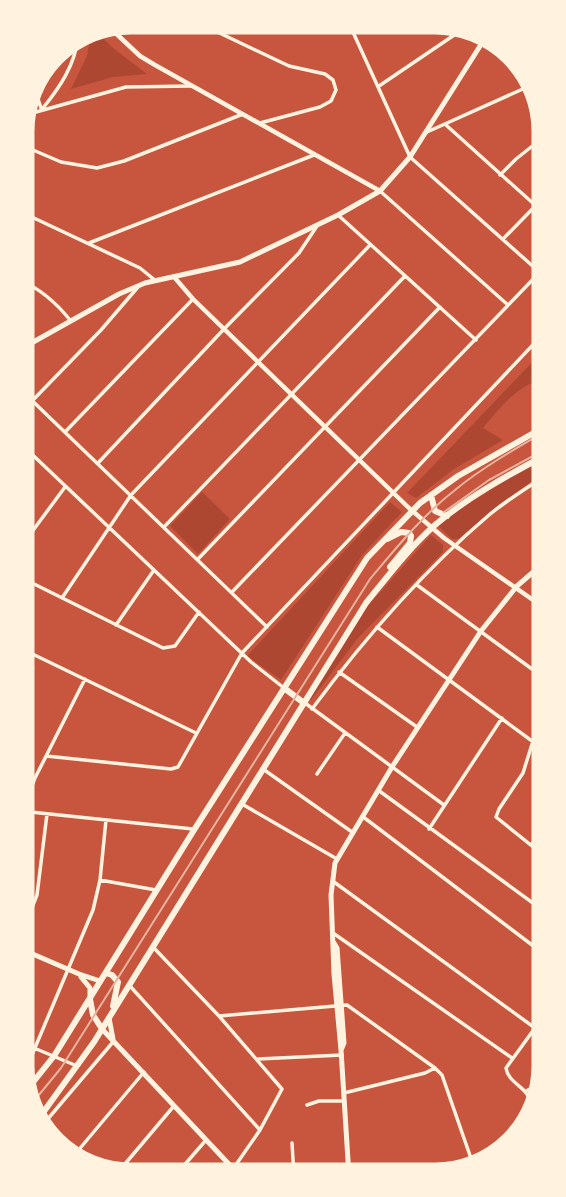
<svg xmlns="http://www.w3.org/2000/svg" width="566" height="1197" viewBox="0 0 566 1197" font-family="'Public Sans',sans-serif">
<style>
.green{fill:#ae4732}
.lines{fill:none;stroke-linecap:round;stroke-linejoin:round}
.service{stroke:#fff3e0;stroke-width:2}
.minor{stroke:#fff3e0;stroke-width:3.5}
.tertiary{stroke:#fff3e0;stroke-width:4.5}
.secondary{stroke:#fff3e0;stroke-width:5}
.primary{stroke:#fff3e0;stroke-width:6}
.rail{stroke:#e9b49f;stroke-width:2}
.rim{fill:none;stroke:#fff3e0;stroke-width:9}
</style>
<rect width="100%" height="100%" fill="#c8553d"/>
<path class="green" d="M96,31L113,48L147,74L113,77L71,89L87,56L91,33Z
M545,349L546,379C518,383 500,408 483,428L503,440L454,469L416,498L407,493Z
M529,466L538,472V476L458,539H452L438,526L460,509Z
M202,492L230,519L198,554L170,526Z
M390,502L402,512L362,555L281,680L247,656Z
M431,535L443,545V552L358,638L311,700L309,699L366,608Z"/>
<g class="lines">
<path class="service" d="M117,30L132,18"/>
<path class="minor" d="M188,18L289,66L325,74L333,80L336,90L331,101L320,107L260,123
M347,19L410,157L545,277
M354,33L374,19
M379,86L469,25
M34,87L41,108
M43,108C60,87 75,65 78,37
M18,117L126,87L191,86
M446,125L545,214
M427,132L534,84
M19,144L61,162L97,168L124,161L243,114
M500,175L516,159L545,136
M380,191L508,305
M19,211L140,268L156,281
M338,215L476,340
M503,239L545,196
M89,243L314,155
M19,279C40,289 55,301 70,320
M19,388L267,627
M32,401L101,330L138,287
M65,432L193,299
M19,442L251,662L284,688
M19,453L25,448
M536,461L546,468
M98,463L224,329L299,253L317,226
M164,527L405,276
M20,548L65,487
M198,559L440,307
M20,577L163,648L175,646L199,612
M417,585L547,680
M232,592L540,272
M62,598L131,495L370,245
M116,625L154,570
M377,627L547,752
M20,648L196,733
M339,672L417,727
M20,676L32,653
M305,703L444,805
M312,709C364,639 422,572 489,515C507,500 527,488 546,475
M533,741L523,773L499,809L496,817L547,858
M46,756L171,769L178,767L242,653L545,332
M263,769L352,832
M317,774L345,733
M378,790L548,914
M242,804L337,859
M21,811L193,829
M27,811L29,794L35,778L85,679
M362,816L540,951L548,965
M429,829L502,718
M531,845L547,826
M100,880L156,890
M334,882L535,1028
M333,933L512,1058
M21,935L37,895L47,814
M153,947L219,1016L282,1089L260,1130L233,1169
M130,986L260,1130
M219,1016L347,1005L435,1068L442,1075L474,1167
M34,1048L77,1066
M258,1059L342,1055
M21,1081L93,910L100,880L106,820
M526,1091L545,1081
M344,1093L425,1073L435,1068
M307,1105L319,1101H344
M533,1111C531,1106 530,1099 527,1094C521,1085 508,1081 506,1068L548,1010
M41,1127L113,1042
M292,1143L294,1176
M71,1159L144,1072
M446,1176L486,1162
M114,1177L173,1107
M174,1177L206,1140"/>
<path class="tertiary" d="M108,26L140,56L155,65L380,191
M175,278L193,299L409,508L444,538
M444,538L546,609"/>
<path class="secondary" d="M19,350L119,294L145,283L240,262L338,215L380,191L410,157L487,35
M334,943L337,948L344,1043L341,1050
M21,949L79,974L100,981
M81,977L90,988V997
M109,1018L113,1039
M102,1029L241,1177
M349,1176L341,1050L334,974L331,895L335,863L392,767L481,631L517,586L546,561"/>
<path class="primary" d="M431,495L435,511L447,516
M387,539L401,532L409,533L411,536L410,543L390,567
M284,688L304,703
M106,973L112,975L118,982L113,1006
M90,999L93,1015L102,1029
M22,1096L54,1056L194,830L367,558L420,503L458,476L546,426
M37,1121L94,1042L366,603C388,576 409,548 435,525C468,497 508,475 546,455"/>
<path class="rail" d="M444,512L489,480L546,449
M29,1107L61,1068L370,579C396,548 423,515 455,490C483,467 515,449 546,431"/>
</g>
<path d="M0 0H566V1197H0ZM131 30H435A101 101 0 0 1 536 131V1066A101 101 0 0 1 435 1167H131A101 101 0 0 1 30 1066V131A101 101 0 0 1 131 30Z" fill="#fff3e0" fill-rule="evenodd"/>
<path class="rim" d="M131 30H435A101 101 0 0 1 536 131V1066A101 101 0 0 1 435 1167H131A101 101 0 0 1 30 1066V131A101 101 0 0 1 131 30Z"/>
</svg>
